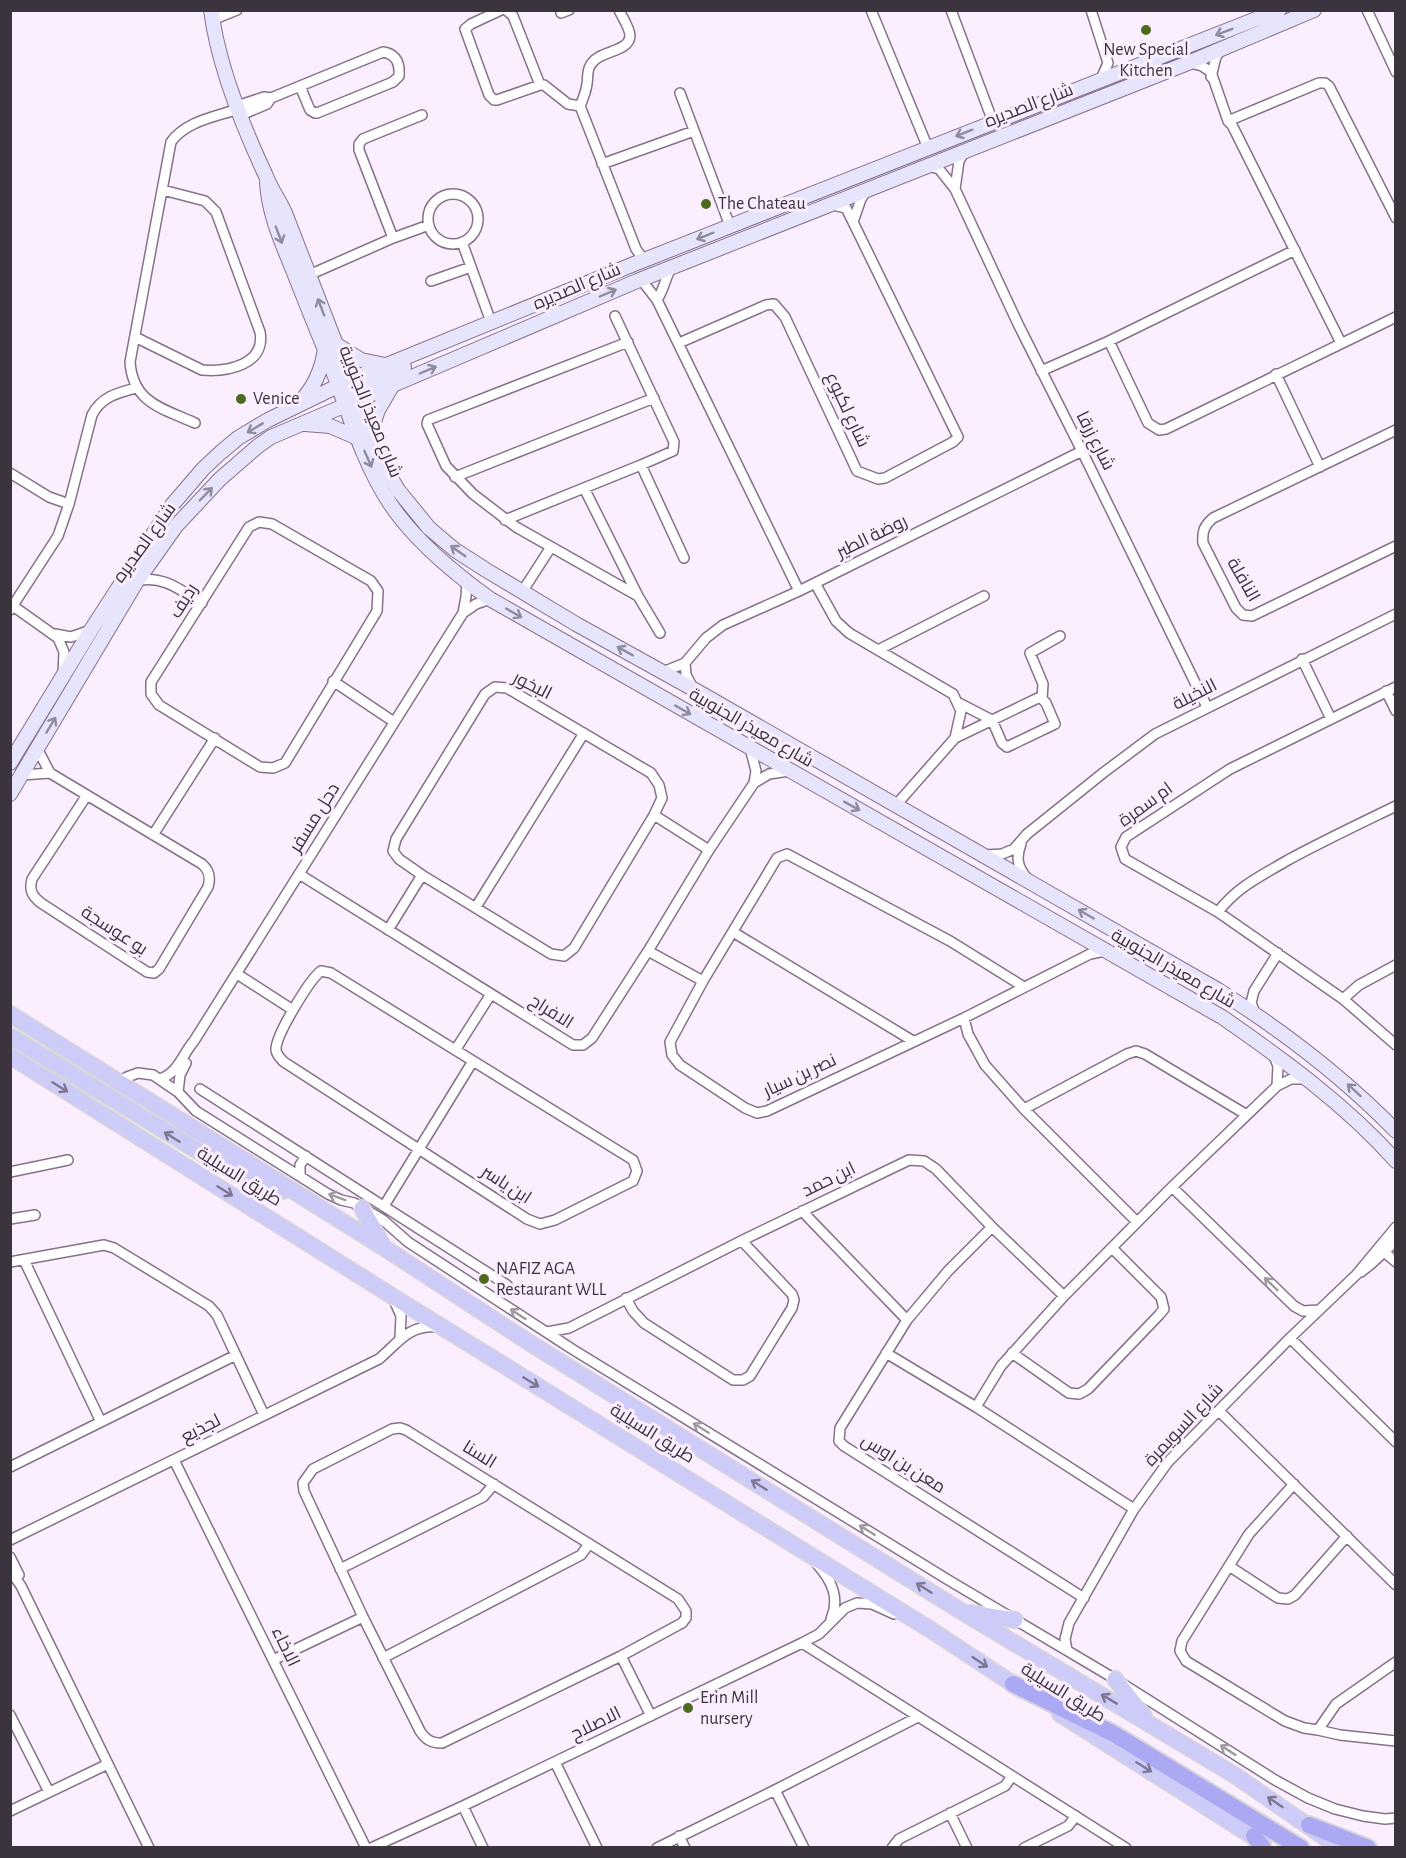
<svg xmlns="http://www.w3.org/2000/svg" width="1406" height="1858" viewBox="0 0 1406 1858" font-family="'Alegreya Sans',Cairo,sans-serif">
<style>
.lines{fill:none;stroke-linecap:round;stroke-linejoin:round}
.street-casing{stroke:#85728a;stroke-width:12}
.secondary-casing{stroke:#85728a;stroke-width:16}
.primary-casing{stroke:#d8d6d8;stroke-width:18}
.highway-casing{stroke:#d8d6d8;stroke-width:20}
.street{stroke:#fff;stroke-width:9}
.secondary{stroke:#e6e5fc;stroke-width:14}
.primary{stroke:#cdcbf8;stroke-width:15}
.highway{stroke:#aca9f4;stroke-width:16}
.oneway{stroke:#908c9d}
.oneway2{stroke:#7d7792}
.oneway3{stroke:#9d999e}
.poi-dot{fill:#4d6a1e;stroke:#fbeeff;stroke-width:2}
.labels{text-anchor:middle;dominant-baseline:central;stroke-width:6;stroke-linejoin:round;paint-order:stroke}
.poi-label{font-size:18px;fill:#3b333e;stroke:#fbeeff;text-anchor:start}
.street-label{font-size:18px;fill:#3b333e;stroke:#fbeeff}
</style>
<rect width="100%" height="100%" fill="#fbeeff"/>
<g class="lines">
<defs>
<path id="street" d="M501,10L471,24L465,29L489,95L494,100H497L540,85H544L568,104L580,106L636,249L644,260
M506,10L513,16L540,85
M871,10L928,148
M951,10L993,122
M1091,10L1108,63L1101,79
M1367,10L1396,72
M561,13L569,10
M212,20L237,10
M1190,63L1202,66L1211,72L1228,121L1232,125L1341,343
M1211,77L1216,57L1222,48
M680,93L730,226
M237,106L264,97L271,98
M580,106C583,99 586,92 587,84C588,78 587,71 590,66C597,50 629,53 630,36C630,28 622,17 619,10
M241,115L267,104L271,98L383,52C396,54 400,63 399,76L393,82L317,113H315L310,110L300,86
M1228,121L1319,83H1325L1329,86L1396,218
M602,164L694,131
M928,166L939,169L955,189L1019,326L1082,451L1207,707
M955,189L959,161L965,151
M428 219a25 25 0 1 1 50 0a25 25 0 1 1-50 0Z
M853,222L861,199L866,191
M393,238L359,150V144L363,139L422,115
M462,242L491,322
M309,275L393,238L429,225
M431,281L471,267
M637,281L643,282L657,300L799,591
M657,300C664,289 665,279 671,268
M615,316L674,442L673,451L641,465
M135,337L202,370C227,372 266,365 260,332L216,212L205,201L163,190
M1109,341L1148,423L1159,430L1166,429L1396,317
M628,342L433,418L428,420L427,424L446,466L473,494L516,527L638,596
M679,343L766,305L774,304L785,317L857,471L878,479L885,478L953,442L958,437L853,222L846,208L833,205
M1041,371L1109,341L1295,250
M1276,374L1320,467
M195,423C162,408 133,403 130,362L171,142C186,121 215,117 238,109
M1396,430L1213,518C1204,526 1202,531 1203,543L1236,608L1243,615L1252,616L1396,546
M10,473L49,497L69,504
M455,477L654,398
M505,520L584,488
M259,522L272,524L371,581L378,591L377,611L285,763L273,768L260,767L159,705L151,694V682L249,527Z
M137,581C162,574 182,591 202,603
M815,583L836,621L849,633L953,694L961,711L955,738L896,805
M522,592L551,547
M13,606L58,638L64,652L63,674
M10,610L58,536L69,504L92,415C101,397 117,393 136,388
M463,613L476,604L490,599
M660,633L638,596L584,488L641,465L684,558
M55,634L71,637L91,630
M878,650L984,596
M1302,659L1331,719
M685,663L686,675L693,688
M663,672L685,663L706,638L723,625L799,591L1082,451
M333,681L394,722
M495,687L507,688L651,773L659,785L662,798L654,815L574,948L564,956L551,954L422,875L399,859L393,851L396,839L485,694Z
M1396,687L1230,769L1126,837L1121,847L1125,859L1218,912L1343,999L1396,1045
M1386,691L1396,711
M959,703L992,720L1002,743L1007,747L1055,724L1046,703L1042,699L1043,684L1030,653L1060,636
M955,738L1038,698L1042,699
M37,748L50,773L202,864C209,870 211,877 208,887L159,969L154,973L147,972L41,903C32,896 29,890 32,879L87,795
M22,775L50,773
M754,783L769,774L789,771
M654,815L709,850
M153,835L215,738
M1021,844C1016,857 1017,867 1027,878
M986,855L1002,854L1014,849L1027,834L1103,773L1155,734L1396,614
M299,874L573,1045H583L592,1038L648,951L709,850L754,783L756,771L750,748
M476,907L584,733
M1218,912C1238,886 1261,876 1288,860C1323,841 1359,824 1396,806
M388,930L422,875
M733,932L913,1041
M648,951L703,981
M321,971L331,973L633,1160L637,1171L633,1181L555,1220L540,1224L527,1219L284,1062C280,1058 277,1056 276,1050C275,1036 310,979 321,971Z
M237,974L293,1010
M1024,987L950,941L787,854L777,858L703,981L670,1042L672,1055L680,1065L745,1108L757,1113L767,1111L964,1018L1090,954L1105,951
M1343,999L1359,985L1396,965
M1256,1015L1251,1003L1254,991L1278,953
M964,1018L968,1034L985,1065L1024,1109L1137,1222
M456,1049L491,994
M1274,1056L1278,1066L1277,1086
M160,1079C178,1073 182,1055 194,1041L463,613L466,597L467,581
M120,1082L127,1077L138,1073L153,1075L178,1092L196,1111L328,1194L341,1200L354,1203L383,1220L408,1242L572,1349L950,1581L1115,1679L1275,1780L1308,1798L1335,1809L1363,1816L1385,1819L1396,1818
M200,1089L507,1285
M178,1092L180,1075L186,1063
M1024,1109L1127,1054L1136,1051L1145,1054L1247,1115
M10,1172L68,1160
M300,1176V1165L306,1156
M1172,1187L1294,1306L1303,1311L1319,1310
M384,1206L473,1061
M802,1211L907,1320
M10,1219L35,1215
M992,1227L948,1271L907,1320L840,1428L839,1441L844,1446L1084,1598
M1384,1252L1396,1262
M24,1260L101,1422
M10,1262L104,1245L114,1248L209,1306L217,1315L264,1415
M1361,1272L1371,1264L1396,1241
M626,1298L633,1311L644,1323L733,1380H743L750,1376L792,1308L794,1300L792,1294L742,1241
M394,1300L401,1316L400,1338
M547,1332L569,1328L745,1239L909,1160L924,1161L936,1169L992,1227L1064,1296
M1290,1338L1396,1442
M886,1353L976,1407L1134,1509
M1012,1353L1069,1393L1079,1394L1088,1389L1159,1315L1164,1309L1161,1297L1112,1248
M976,1407L1001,1366L1064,1296L1172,1187L1277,1086L1291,1079H1305
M1219,1411L1396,1585
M400,1428L406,1430L678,1599L686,1611V1618L682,1623L621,1656L442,1743C431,1743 426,1740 420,1731L363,1617L304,1491L303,1483L313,1469L392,1429Z
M174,1460L366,1848
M10,1467L236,1355
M1294,1484L1249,1534L1182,1641L1180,1651L1186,1661L1285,1721L1304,1728L1318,1730L1336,1704L1396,1662
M10,1540L379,1359C399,1342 408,1325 437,1327
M10,1557L19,1575
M817,1564C832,1581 840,1598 831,1619
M1229,1566L1278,1598L1288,1599L1295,1595L1347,1536
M340,1569L483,1497L494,1484
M10,1570L21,1586L149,1848
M802,1643L1126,1848
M1067,1650L1065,1639L1069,1623L1134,1509L1168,1462L1290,1338L1356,1275L1396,1227
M621,1656L651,1716
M383,1658L581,1555L589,1544
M273,1660L363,1617
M10,1715L49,1792
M1318,1730L1340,1735L1396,1741
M555,1762L597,1848
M775,1790L804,1848
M463,1806L483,1848
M10,1811L108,1764
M950,1813L967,1848
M679,1836L685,1848
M371,1848L463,1806L802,1643L819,1634L845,1608L857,1603L872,1604L894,1614
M657,1848L775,1790L918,1717
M892,1848L899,1839L1005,1786L1012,1776
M1024,1848L1068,1826L1076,1816"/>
<path id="secondary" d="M211,10C218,64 243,127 266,176C271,189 279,200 285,213L382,463L398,490L429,528L455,550L486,570L576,624L695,690L1218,990C1283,1031 1342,1076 1396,1131
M267,183C269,214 281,241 293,270C303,296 314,323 325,350C345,400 361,461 391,505C416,542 454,573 490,599L1222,1017C1284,1060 1346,1105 1396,1161
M337,345L361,360L385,365
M348,397L354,391L404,367
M299,403C314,388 322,370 325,349
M305,424L330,426L358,438
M370,434L378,410L392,386
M10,763L91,630L172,505L203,469L220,453L238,438L268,420L350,380L634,264L1279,10
M10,794L137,581L176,526L220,479L258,446L271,437L637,281L1188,63L1314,10"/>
<path id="primary" d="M10,1014L383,1247L530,1343L961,1611L1236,1776L1340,1848
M10,1036L214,1161L255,1182L283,1191
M10,1056L392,1296L931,1630L1022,1690
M362,1208L382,1244
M970,1613L1015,1620
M1115,1679L1144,1716
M1060,1714L1263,1843"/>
<path id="highway" d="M1013,1684L1114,1734L1301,1848
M1309,1825L1368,1848
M1254,1836L1263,1848"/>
</defs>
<use href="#street" class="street-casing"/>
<use href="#secondary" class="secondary-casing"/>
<use href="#primary" class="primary-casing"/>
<use href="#highway" class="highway-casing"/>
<use href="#street" class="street"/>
<use href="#secondary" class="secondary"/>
<use href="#primary" class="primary"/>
<use href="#highway" class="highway"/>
</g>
<defs><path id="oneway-shaft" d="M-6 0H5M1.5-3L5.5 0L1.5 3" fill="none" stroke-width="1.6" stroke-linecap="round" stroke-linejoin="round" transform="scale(1.5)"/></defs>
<g class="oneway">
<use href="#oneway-shaft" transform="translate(1224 32) rotate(159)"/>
<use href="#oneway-shaft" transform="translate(964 133) rotate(158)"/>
<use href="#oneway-shaft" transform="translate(279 235) rotate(69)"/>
<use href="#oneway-shaft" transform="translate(705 236) rotate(158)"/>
<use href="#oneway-shaft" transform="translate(608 293) rotate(-23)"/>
<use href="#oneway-shaft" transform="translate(321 307) rotate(-111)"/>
<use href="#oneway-shaft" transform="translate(428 370) rotate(-23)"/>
<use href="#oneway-shaft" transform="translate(255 428) rotate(149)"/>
<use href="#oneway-shaft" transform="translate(368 459) rotate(66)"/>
<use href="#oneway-shaft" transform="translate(206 494) rotate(-46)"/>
<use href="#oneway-shaft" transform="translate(458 551) rotate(-145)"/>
<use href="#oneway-shaft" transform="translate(514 613) rotate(30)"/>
<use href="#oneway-shaft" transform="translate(625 651) rotate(-151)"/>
<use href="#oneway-shaft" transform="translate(683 710) rotate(30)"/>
<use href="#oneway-shaft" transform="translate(51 725) rotate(-59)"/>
<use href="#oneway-shaft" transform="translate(852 806) rotate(29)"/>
<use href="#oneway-shaft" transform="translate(1086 914) rotate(-150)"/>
<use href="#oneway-shaft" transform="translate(1354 1090) rotate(-138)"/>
</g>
<g class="oneway2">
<use href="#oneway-shaft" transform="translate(60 1087) rotate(32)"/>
<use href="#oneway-shaft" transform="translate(172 1137) rotate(-148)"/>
<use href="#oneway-shaft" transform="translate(225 1191) rotate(32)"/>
<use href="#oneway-shaft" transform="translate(531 1382) rotate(32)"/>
<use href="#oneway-shaft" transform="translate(759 1485) rotate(-148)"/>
<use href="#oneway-shaft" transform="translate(924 1588) rotate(-148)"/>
<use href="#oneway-shaft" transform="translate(980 1662) rotate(34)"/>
<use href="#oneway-shaft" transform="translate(1109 1699) rotate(-149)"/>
<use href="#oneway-shaft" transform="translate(1144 1767) rotate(32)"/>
<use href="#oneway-shaft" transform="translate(1275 1802) rotate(-146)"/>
</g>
<g class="oneway3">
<use href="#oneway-shaft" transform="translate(337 1197) rotate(-160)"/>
<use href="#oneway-shaft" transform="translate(1271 1284) rotate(-136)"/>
<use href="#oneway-shaft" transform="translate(518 1314) rotate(-147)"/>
<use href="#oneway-shaft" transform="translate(701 1428) rotate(-148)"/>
<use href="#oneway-shaft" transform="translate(867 1530) rotate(-148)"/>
<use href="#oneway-shaft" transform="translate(1228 1750) rotate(-147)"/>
</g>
<g class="poi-dot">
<circle cx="1146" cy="30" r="6"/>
<circle cx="706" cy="204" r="6"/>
<circle cx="241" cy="399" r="6"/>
<circle cx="484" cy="1279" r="6"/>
<circle cx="688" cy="1708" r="6"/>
</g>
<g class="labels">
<g class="poi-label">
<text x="1146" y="50" text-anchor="middle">New Special<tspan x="1146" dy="21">Kitchen</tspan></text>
<text x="718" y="204">The Chateau</text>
<text x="253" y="399">Venice</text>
<text x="496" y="1269">NAFIZ AGA<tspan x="496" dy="21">Restaurant WLL</tspan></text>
<text x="700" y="1698">Erin Mill<tspan x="700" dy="21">nursery</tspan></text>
</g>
<g class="street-label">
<text transform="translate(1029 106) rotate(-21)">شارع الصديره</text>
<text transform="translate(577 287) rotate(-23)">شارع الصديره</text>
<text transform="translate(847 410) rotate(65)">شارع لكبوع</text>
<text transform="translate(370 412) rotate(68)">شارع معيذر الجنوبية</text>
<text transform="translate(1095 441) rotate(63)">شارع زرقا</text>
<text transform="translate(872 537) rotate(-26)">روضة الطير</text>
<text transform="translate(145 543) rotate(-54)">شارع الصديره</text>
<text transform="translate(1243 580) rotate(60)">النافلة</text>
<text transform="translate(184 601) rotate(-58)">رديف</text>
<text transform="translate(532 686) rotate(27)">البخور</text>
<text transform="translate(1195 695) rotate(-27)">النخيلة</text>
<text transform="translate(751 728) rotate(30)">شارع معيذر الجنوبية</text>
<text transform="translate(1146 805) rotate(-36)">ام سمرة</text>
<text transform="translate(315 818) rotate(-58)">دحل مسفر</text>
<text transform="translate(114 931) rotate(33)">بو عوسجة</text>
<text transform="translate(1173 969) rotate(30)">شارع معيذر الجنوبية</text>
<text transform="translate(551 1012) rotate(32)">الافراح</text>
<text transform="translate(800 1076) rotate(-25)">نصر بن سيار</text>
<text transform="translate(239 1177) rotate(32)">طريق السيلية</text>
<text transform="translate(829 1180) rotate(-26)">ابن حمد</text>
<text transform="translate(506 1185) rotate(33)">ابن ياسر</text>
<text transform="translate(1184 1425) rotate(-47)">شارع السويمرة</text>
<text transform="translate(201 1429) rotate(-27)">لجذيع</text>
<text transform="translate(652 1434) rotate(32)">طريق السيلية</text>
<text transform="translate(479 1455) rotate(32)">السنا</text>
<text transform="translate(903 1464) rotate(32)">معن بن اوس</text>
<text transform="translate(285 1647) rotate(64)">الاخاء</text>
<text transform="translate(1063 1693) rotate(32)">طريق السيلية</text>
<text transform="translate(596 1724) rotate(-26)">الاصلاح</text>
</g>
</g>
<rect width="1406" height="1858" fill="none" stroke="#3b333e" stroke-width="24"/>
</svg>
